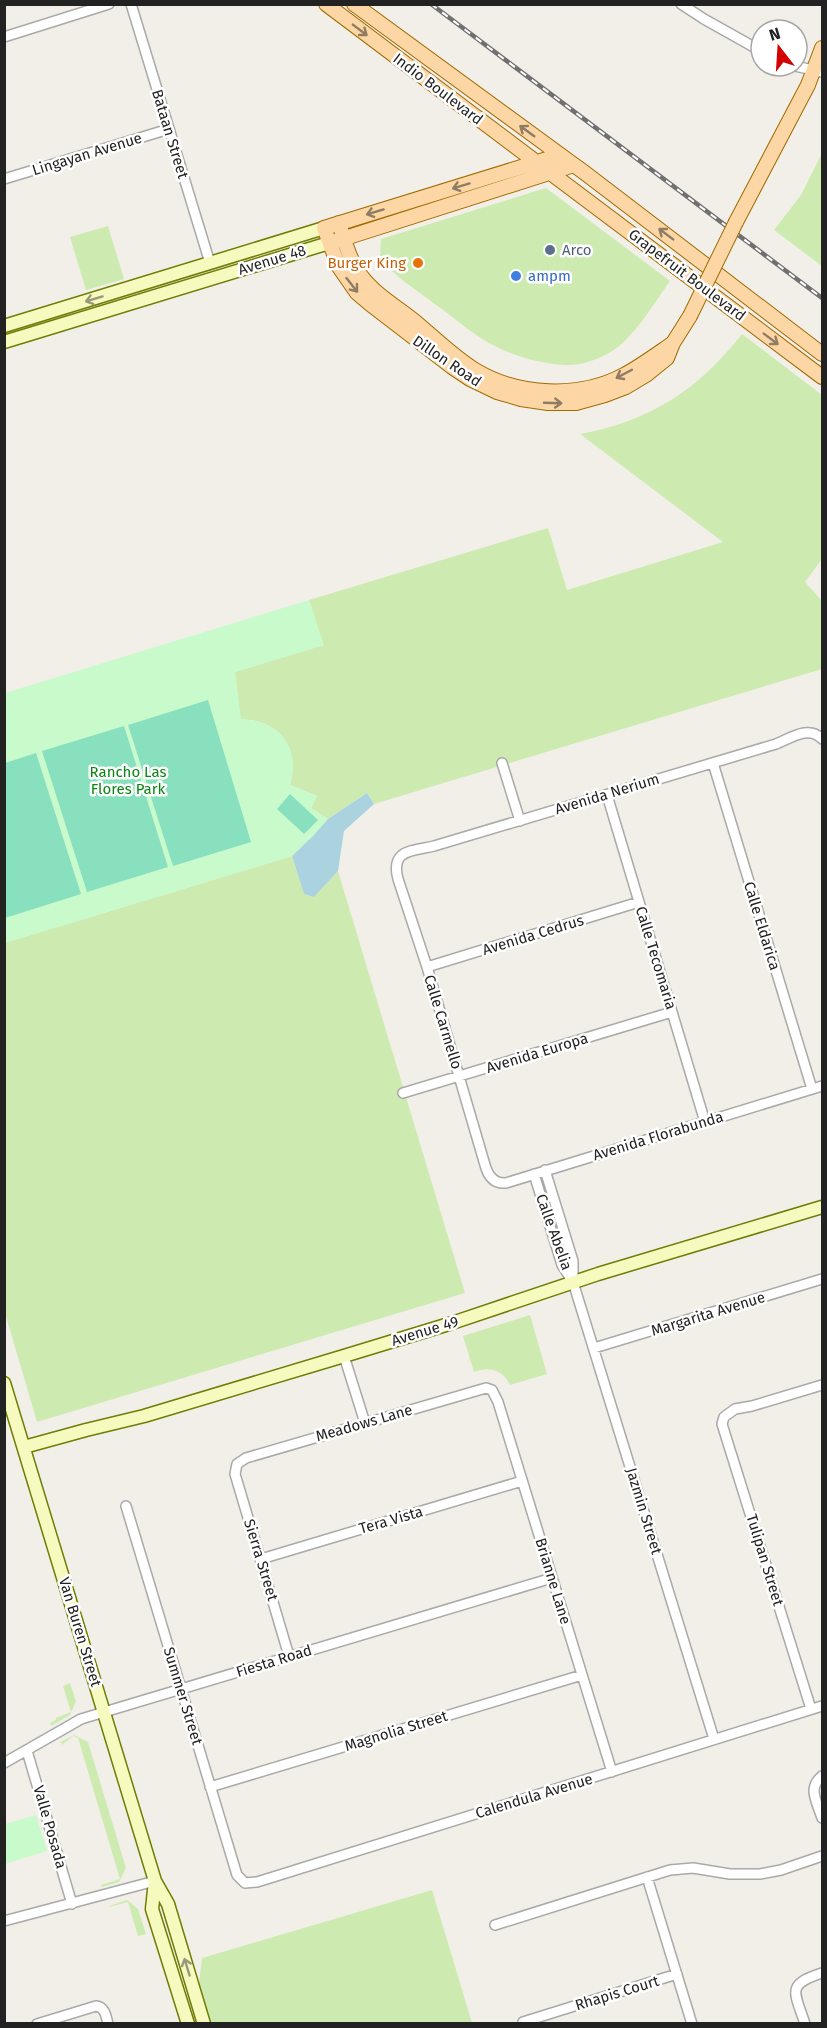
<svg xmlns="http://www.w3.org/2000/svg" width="827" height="2028" viewBox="0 0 827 2028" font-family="'Fira Sans',sans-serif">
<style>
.grass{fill:#cdebb0}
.park{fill:#c8facc}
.pitch{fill:#88e0be}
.water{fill:#aad3df}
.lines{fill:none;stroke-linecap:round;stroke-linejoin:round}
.street-casing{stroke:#a9a9a9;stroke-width:12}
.secondary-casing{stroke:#707d05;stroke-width:15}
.primary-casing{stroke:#a06b00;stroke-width:16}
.street{stroke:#fff;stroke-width:9}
.secondary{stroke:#f7fabf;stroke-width:12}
.primary{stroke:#fcd6a4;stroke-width:14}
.rail-casing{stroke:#707070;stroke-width:4.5}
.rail{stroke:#fff;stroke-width:2;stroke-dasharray:7;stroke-linecap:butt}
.primary-bridge-casing{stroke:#a06b00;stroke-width:16;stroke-linecap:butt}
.primary-bridge{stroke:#fcd6a4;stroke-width:14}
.oneway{stroke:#8f7c63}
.oneway2{stroke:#979978}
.service-dot{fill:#5c6f8a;stroke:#fff;stroke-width:2}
.food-dot{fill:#e8710a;stroke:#fff;stroke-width:2}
.shop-dot{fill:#3f7fe0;stroke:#fff;stroke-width:2}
.labels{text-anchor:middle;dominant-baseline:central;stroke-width:5;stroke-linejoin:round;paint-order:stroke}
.street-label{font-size:15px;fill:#222;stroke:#fff}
.service-label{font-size:15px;fill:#4e5e75;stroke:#fff;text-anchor:start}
.food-label{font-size:15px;fill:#c56008;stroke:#fff;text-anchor:end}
.shop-label{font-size:15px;fill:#366cbe;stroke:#fff;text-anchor:start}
.park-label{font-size:15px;fill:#0c8416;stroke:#fff}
</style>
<rect width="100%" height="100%" fill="#f2efe9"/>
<path class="grass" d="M822,153V266L774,230L801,195Z
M546,188L670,281C654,303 633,340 609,353C596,360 580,366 565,365C537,364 503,353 479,337C463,326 448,313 432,302C414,288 393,276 380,257L381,239Z
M108,226L124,279L86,290L70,237Z
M742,334L822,395V559L805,582L822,601V669L374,804L367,793L328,819L311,808L317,796L290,785C301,747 279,720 240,719L235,672L323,645L309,600L548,528L567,590L723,542L580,434C649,422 699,389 742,334Z
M292,856L304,894L314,897L338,871L465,1293L37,1422L5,1313L4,943Z
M530,1315L547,1374L510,1385C503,1370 489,1366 474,1372L463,1336Z
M70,1683L76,1701L70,1715L51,1726L50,1723L56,1720V1718L71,1712L63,1686Z
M74,1735L88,1742L126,1868L119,1882L102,1887L101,1885L120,1879L78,1738L73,1736L62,1745L61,1742Z
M432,1890L472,2023H211L199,1983L202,1958Z
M127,1900L138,1909L146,1934L138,1936L128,1902L109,1907V1906Z"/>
<path class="park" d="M309,600L324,645L235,672L241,719C279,721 301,746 290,785L317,796L311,808L328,819L313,836L292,856L5,943V693Z
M36,1815L47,1851L5,1864V1824Z"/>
<path class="pitch" d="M208,700L251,842L173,866L128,725Z
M124,726L168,867L87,892L42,751Z
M36,753L81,894L5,918V763Z
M290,794L318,820L304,834L277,809Z"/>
<path class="water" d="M367,793L374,804L344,831L338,871L314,897L304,894L292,856L313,836L328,819Z"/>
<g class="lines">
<defs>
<path id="street" d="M131,4L210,263
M681,4L704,19L761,51
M4,37L109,4
M795,66L822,72
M4,179L169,129
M822,739C809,725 791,738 776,744L434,846C413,851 390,849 398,879L427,967L485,1165C488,1176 494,1184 506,1183L822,1086
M502,763L520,821
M713,763L812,1089
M607,795L705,1122
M427,967L639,902
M403,1093L672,1012
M545,1170L573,1261V1280
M534,1174L562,1265L573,1282L714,1739
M594,1348L822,1279
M344,1356L365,1423
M126,1506L237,1875L245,1883L257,1882L822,1706
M261,1559L522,1481
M289,1656L235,1474L237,1464L246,1458L486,1388L492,1390L498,1402L612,1772
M811,1709L722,1424L724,1417L735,1409L752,1406L822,1385
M27,1751L72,1904
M4,1763L81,1719L552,1578
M822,1776C807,1788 817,1802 822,1818
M210,1787L582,1675
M647,1877L692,2024
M4,1921L155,1881
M495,1925L670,1870L693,1868L730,1874H760L781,1870L822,1856
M523,2022L677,1974
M37,2024L96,2006C105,2007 106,2016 108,2024
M805,2024C795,1992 785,1985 822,1973"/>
<path id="secondary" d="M4,326L324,228
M4,342L329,243
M4,1383L155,1881L168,1904L204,2024
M24,1447L86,1430L144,1416L344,1356L449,1324L598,1274L822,1207
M155,1881L152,1909L188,2024"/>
<path id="primary" d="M326,4L822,377
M354,4L585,173L822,354
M560,155L324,228L339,267L357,293L370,304L452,367L470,379L497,392L521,399L548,403H576L605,395L626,387L646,375L667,358L673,343L690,316
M736,222L808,85L822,48
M339,223C344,239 348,256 357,270C371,293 398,307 418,324C437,340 454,357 475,370C518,396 579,399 624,375C641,366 657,354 673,343
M336,241L574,165"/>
</defs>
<use href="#street" class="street-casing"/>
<use href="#secondary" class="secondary-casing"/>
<use href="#primary" class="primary-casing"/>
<use href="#street" class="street"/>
<use href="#secondary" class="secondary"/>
<use href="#primary" class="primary"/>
<defs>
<path id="rail" d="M431,4L822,298"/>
</defs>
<use href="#rail" class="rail-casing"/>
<use href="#rail" class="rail"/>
<defs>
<path id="primary-bridge" d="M690,316L736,222"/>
</defs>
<use href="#primary-bridge" class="primary-bridge-casing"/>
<use href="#primary-bridge" class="primary-bridge"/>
</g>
<defs><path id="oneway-shaft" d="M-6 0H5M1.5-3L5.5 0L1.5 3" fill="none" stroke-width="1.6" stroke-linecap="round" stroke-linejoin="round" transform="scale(1.5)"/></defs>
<g class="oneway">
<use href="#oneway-shaft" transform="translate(360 30) rotate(37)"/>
<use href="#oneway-shaft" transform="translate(527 131) rotate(-144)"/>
<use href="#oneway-shaft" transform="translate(461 186) rotate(163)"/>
<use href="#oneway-shaft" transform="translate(375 212) rotate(163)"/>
<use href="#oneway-shaft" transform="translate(666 234) rotate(-143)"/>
<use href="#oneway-shaft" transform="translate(352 285) rotate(52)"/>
<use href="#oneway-shaft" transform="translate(771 339) rotate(37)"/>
<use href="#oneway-shaft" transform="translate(624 374) rotate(152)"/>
<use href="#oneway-shaft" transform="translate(553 403) rotate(2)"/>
</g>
<g class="oneway2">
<use href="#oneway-shaft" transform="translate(94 299) rotate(163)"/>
<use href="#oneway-shaft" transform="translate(187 1967) rotate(-107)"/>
</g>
<circle class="service-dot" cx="550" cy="250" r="6"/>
<circle class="food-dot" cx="418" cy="263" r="6"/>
<circle class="shop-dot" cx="516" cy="276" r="6"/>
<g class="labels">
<g class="street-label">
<text transform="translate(438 89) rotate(37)">Indio Boulevard</text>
<text transform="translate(170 134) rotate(73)">Bataan Street</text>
<text transform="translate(87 154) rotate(-17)">Lingayan Avenue</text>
<text transform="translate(272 260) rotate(-17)">Avenue 48</text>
<text transform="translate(687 275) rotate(37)">Grapefruit Boulevard</text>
<text transform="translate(447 361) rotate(34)">Dillon Road</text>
<text transform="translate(607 794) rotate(-17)">Avenida Nerium</text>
<text transform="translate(762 926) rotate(73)">Calle Eldarica</text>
<text transform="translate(533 935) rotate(-17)">Avenida Cedrus</text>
<text transform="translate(656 958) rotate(73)">Calle Tecomaria</text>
<text transform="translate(443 1022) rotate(73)">Calle Carmello</text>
<text transform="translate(537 1053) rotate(-17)">Avenida Europa</text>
<text transform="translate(658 1136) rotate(-17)">Avenida Florabunda</text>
<text transform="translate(554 1232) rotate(70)">Calle Abelia</text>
<text transform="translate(708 1314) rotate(-17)">Margarita Avenue</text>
<text transform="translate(425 1331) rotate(-17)">Avenue 49</text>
<text transform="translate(364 1423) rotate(-16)">Meadows Lane</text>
<text transform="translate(644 1511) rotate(73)">Jazmin Street</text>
<text transform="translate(391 1520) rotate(-16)">Tera Vista</text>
<text transform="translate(261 1560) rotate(73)">Sierra Street</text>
<text transform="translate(765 1560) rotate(73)">Tulipan Street</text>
<text transform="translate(553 1581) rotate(73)">Brianne Lane</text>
<text transform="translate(80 1632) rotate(73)">Van Buren Street</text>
<text transform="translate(274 1661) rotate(-17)">Fiesta Road</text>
<text transform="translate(183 1696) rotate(73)">Summer Street</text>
<text transform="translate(396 1731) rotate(-17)">Magnolia Street</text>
<text transform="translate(534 1796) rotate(-17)">Calendula Avenue</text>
<text transform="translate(50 1827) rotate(74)">Valle Posada</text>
<text transform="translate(617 1993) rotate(-17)">Rhapis Court</text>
</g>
<g class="service-label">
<text x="562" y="250">Arco</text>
</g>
<g class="food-label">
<text x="406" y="263">Burger King</text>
</g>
<g class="shop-label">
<text x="528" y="276">ampm</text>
</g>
<g class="park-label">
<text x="128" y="772">Rancho Las<tspan x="128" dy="17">Flores Park</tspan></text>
</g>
</g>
<rect width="827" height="2028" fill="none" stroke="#222222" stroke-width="12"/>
<g transform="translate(779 48) rotate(343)"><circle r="28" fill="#ffffff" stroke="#a7a7a7" stroke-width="1.5"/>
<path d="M0-4.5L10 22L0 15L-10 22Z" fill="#d40000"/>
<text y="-9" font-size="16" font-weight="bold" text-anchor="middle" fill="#222222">N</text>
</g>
</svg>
